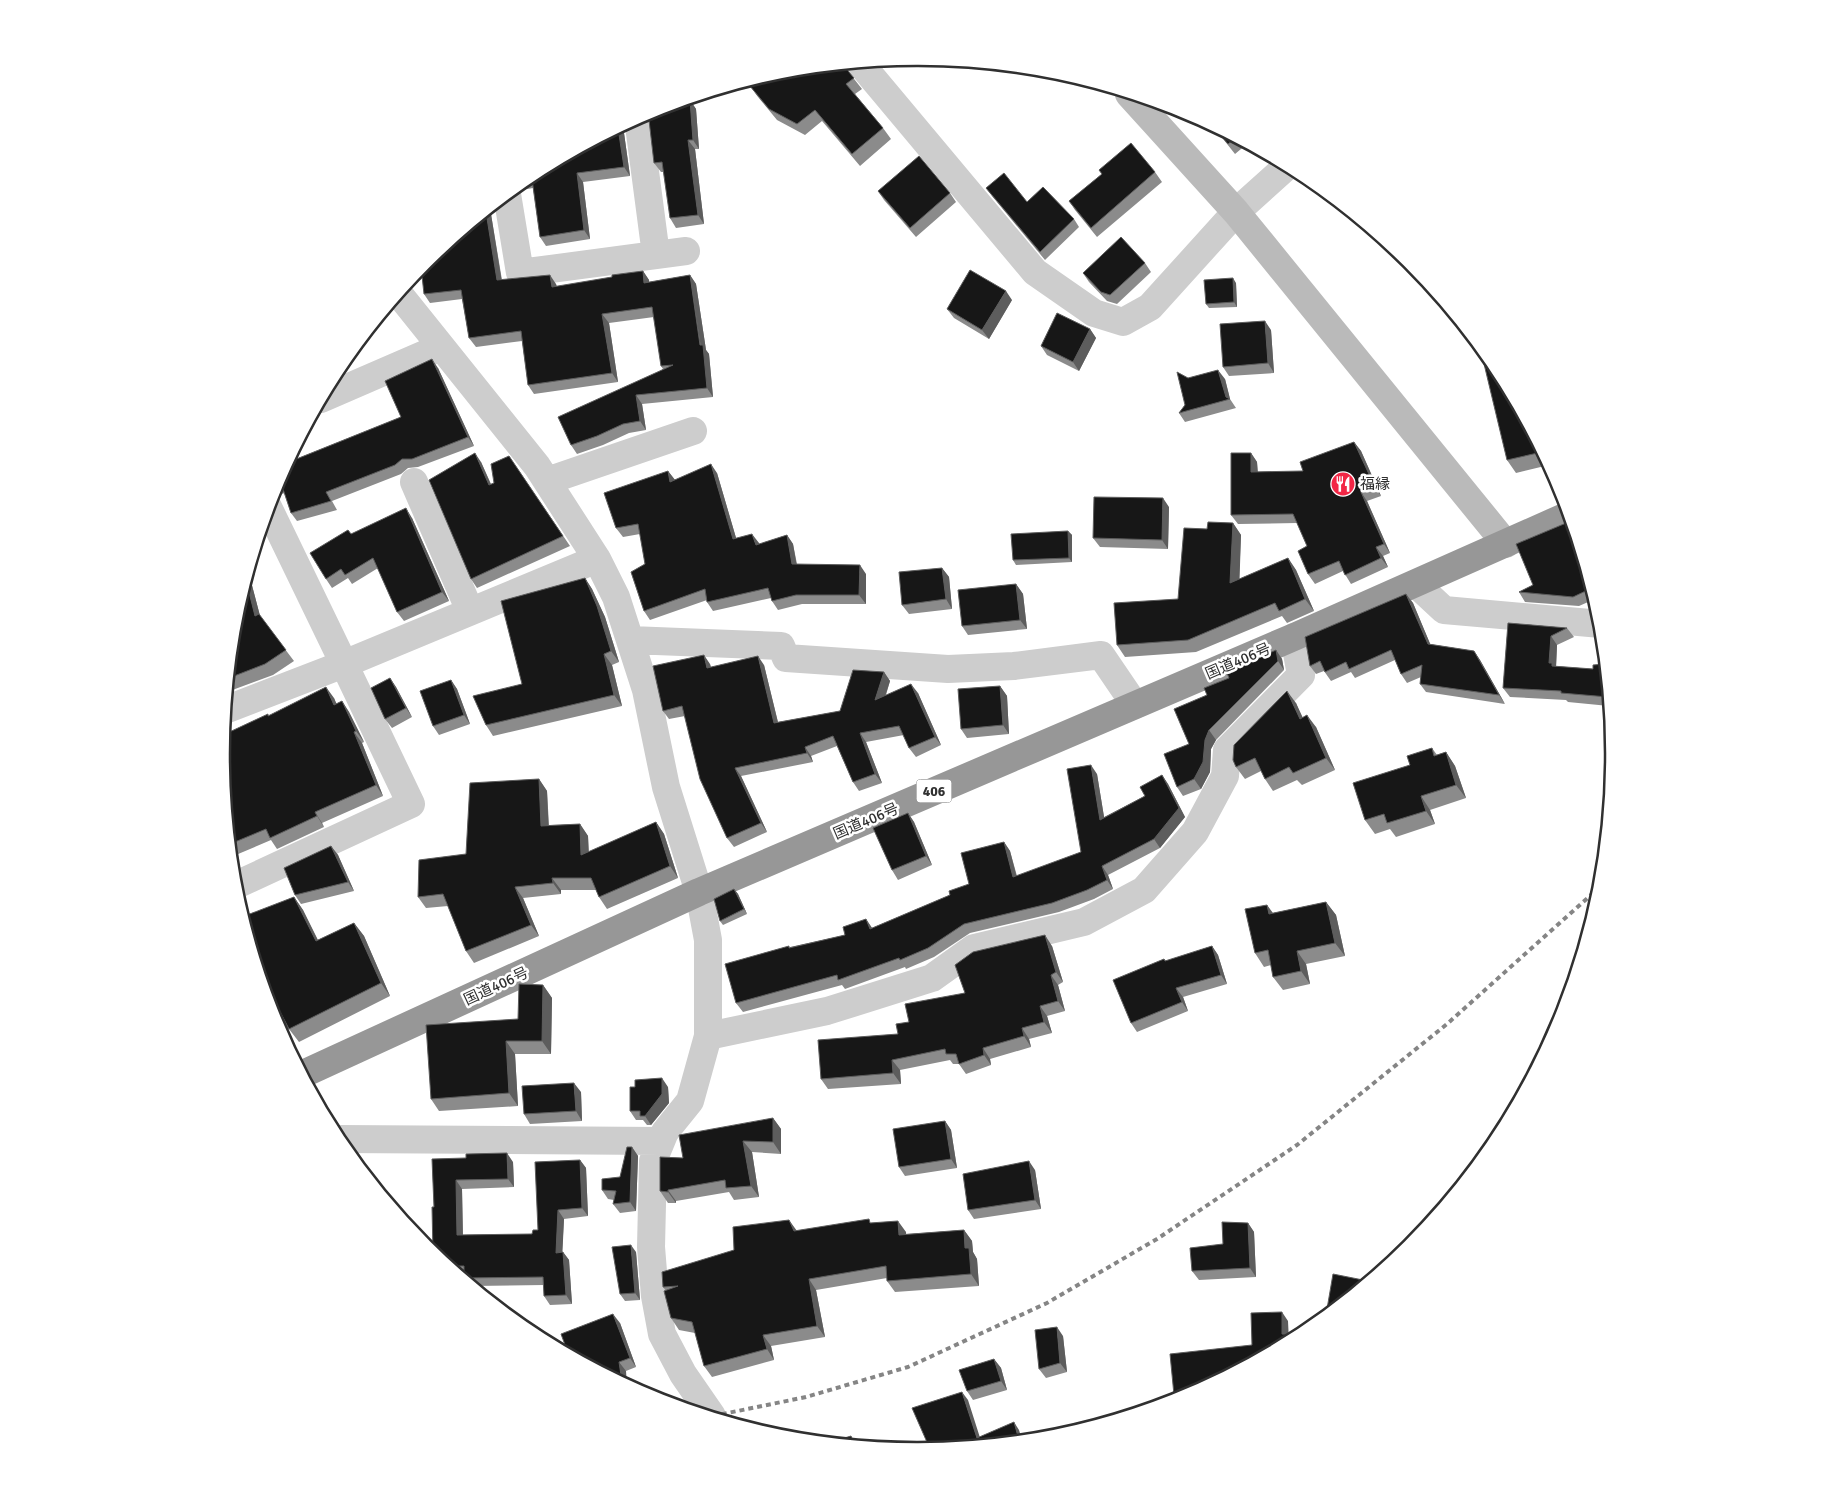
<svg xmlns="http://www.w3.org/2000/svg" width="1835" height="1508" viewBox="0 0 1835 1508" font-family="Signika,'Noto Sans JP',sans-serif">
<style>
.lines{fill:none;stroke-linecap:round;stroke-linejoin:round}
.street{stroke:#cdcdcd;stroke-width:28}
.secondary{stroke:#bababa;stroke-width:28}
.highway{stroke:#979797;stroke-width:28}
.rail{stroke:#858585;stroke-width:4;stroke-dasharray:5 4;stroke-linecap:butt}
.wall{fill:#8b8b8b}
.shaded-wall{fill:#5d5d5d}
.building{fill:#171717;stroke:#5d5d5d}
.labels{text-anchor:middle;dominant-baseline:central;stroke-width:5;stroke-linejoin:round;paint-order:stroke}
.shield{fill:#fff;stroke:#6e6e6e;stroke-width:1}
.shield-label{font-size:14px;font-weight:bold;fill:#303030}
.poi-label{font-size:15px;fill:#303030;stroke:#fff;text-anchor:start}
.street-label{font-size:15px;fill:#303030;stroke:#fff}
.rim{fill:none;stroke:#303030;stroke-width:2.5}
</style>
<rect width="100%" height="100%" fill="#fff"/>
<g class="lines">
<path class="street" d="M860,63L1035,272L1094,313L1123,322L1150,307L1236,212L1287,166
M638,118L656,255
M507,194L520,273L686,251
M399,294L537,466L597,559L616,597L646,690L666,787L699,892L708,940V1036L690,1101L665,1132L653,1161L651,1247L655,1296L662,1334L683,1374L712,1416
M321,399L441,347
M547,481L693,431
M414,482L470,611
M268,507L344,664L597,559
M1416,584L1444,610L1601,624
M630,640L781,646L786,658L948,669L1014,666L1101,655L1135,705
M225,710L344,664L411,804L234,886
M708,1036L827,1011L932,978L974,948L1084,922L1144,890L1195,832L1225,776L1227,750L1301,675L1294,637
M337,1139L661,1141"/>
<path class="secondary" d="M1129,94L1236,212L1506,544"/>
<path class="highway" d="M303,1074L699,892L1294,637L1569,515"/>
<path class="rail" d="M713,1416L806,1397L908,1367L1047,1303L1157,1239L1297,1145L1447,1024L1601,886"/>
</g>
<path class="wall" d="M845,65L847,70L862,89L855,94L883,128L891,139L860,166L822,121L805,135L777,120L758,97L750,86L782,71Z
M690,100L696,109L699,149H695L704,224L676,228L670,218L664,172H661L654,163Z
M1212,125L1247,144L1235,154Z
M624,133L630,176L583,182L590,239L546,246L540,237L533,188L522,190L518,185L531,175Z
M1155,172L1162,182L1097,237L1075,210L1069,201L1102,174Z
M986,188L1074,219L1079,227L1045,260L992,196Z
M878,191L950,193L956,202L916,237L884,200Z
M490,208L502,280L556,284L557,287L612,277L643,271L649,280V282L690,275L696,284L706,350L709,354L713,397L642,404L646,430L629,433L603,445L577,454L571,445L663,369L661,366L654,317L609,323L618,382L534,394L528,385L522,341L476,347L469,338L462,299L430,303L424,294L425,261Z
M1145,263L1151,272L1117,304L1107,301L1089,282L1083,273Z
M1236,283L1237,307L1209,308L1206,304Z
M1012,300L989,339L954,318L947,309Z
M1090,329L1096,338L1079,371L1047,355L1041,346Z
M1271,330L1274,373L1229,376L1223,367Z
M1497,367L1549,465L1516,473L1507,460Z
M438,368L474,446L418,467L408,468L401,474L332,501L337,510L297,521L291,513L285,493L278,495L274,488L293,452L296,459L401,417Z
M1188,378L1225,379L1230,399L1236,408L1185,422L1179,413L1185,405Z
M1354,442L1361,451L1381,496L1367,501L1390,553L1383,556L1388,567L1351,584L1343,571L1315,584L1308,574L1307,546L1297,523L1238,524L1231,515L1251,453L1257,462L1258,472L1303,471Z
M509,456L570,546L477,588L471,579L481,462L491,484L494,483Z
M668,471L675,480L717,473L736,538L759,543V544L787,535L793,544L797,564L866,574V604H802L778,610L772,601L771,598L713,611L707,602V600L650,620L644,611L645,564L640,534L623,537L616,528Z
M1169,507L1168,549L1100,547L1093,538Z
M412,518L449,601L404,621L397,612L378,568L352,584L348,578L332,588L326,579L351,534Z
M1571,521L1595,599L1579,606L1525,602L1519,592L1533,585Z
M1233,523L1241,535L1239,579L1288,558L1296,570L1314,611L1287,623L1282,616L1196,652L1125,657L1117,645L1178,599L1207,529Z
M1068,531L1072,535V562L1016,565L1013,560Z
M942,568L949,577L952,609L909,614L902,605Z
M249,574L260,616L294,661L273,675L227,692L234,618Z
M585,578L592,589L605,617L619,662L612,665L622,706L493,736L486,725L522,684Z
M1016,584L1023,594L1027,629L968,635L962,626Z
M1406,594L1413,603L1430,644L1474,651L1480,660L1505,704L1426,692L1420,684L1421,677L1407,683L1401,674L1395,660L1355,678L1351,672L1331,681L1324,671L1316,674L1310,666Z
M1508,623L1567,628L1574,637L1557,645L1556,666L1593,669L1605,664L1609,706L1568,702L1566,700L1510,697L1503,688Z
M1276,650L1282,659L1284,670L1216,740L1211,749L1210,772L1201,789L1183,796L1177,787L1189,744L1207,695L1229,678Z
M710,664L711,667L764,665L778,722L840,711L884,672L890,681L886,695L918,693L941,745L916,757L909,748L904,735L866,742L882,783L859,791L853,782L837,746L811,756L813,762L741,776L767,832L734,847L727,838L685,716L669,719L663,711Z
M390,678L396,687L412,717L392,728L385,719Z
M451,680L457,689L470,724L439,735L433,726Z
M1000,686L1007,696L1009,734L967,738L961,729Z
M334,698L336,704L342,701L349,712L364,742L362,743L383,796L322,823L324,827L277,849L271,840L231,857L221,754L269,716Z
M1296,703L1302,718L1316,727L1335,770L1302,785L1297,780L1273,791L1265,779L1261,771L1245,779L1236,767Z
M1432,748L1437,755L1446,752L1455,766L1466,798L1430,810L1435,824L1396,837L1390,829L1375,834L1365,820L1410,765Z
M1097,774L1104,817L1145,796L1162,775L1168,784L1185,817L1160,848L1108,875L1113,889L1094,899L1059,912L970,933L934,957L906,969L905,967L845,989L842,985L743,1012L736,1003L790,947L845,935L866,919L872,928L950,895L969,884L1004,842L1010,851L1017,876L1081,852Z
M539,779L547,791L549,825L580,824L588,836L589,852L656,822L664,834L678,878L607,909L599,897L596,890H561V894L523,898L539,936L474,963L466,951L448,906L426,908L418,897L466,854Z
M908,813L914,822L932,865L898,880L892,870Z
M331,846L338,855L354,891L301,904L295,895Z
M734,889L738,894L747,914L723,925L720,921Z
M294,897L303,910L318,940L354,923L364,936L390,996L299,1042L289,1029L275,1001L265,991L242,917Z
M1326,902L1336,915L1345,956L1306,964L1310,984L1283,990L1273,977L1271,965L1264,967L1255,953L1267,905L1273,913Z
M1052,946L1063,982L1058,985L1065,1011L1047,1016L1052,1033L1029,1039L1031,1047L990,1059L991,1065L966,1074L959,1064H953L950,1060L900,1070L901,1084L828,1089L821,1079L898,1034L909,1022Z
M1212,946L1218,955L1227,984L1183,997L1188,1011L1137,1032L1131,1023L1164,959L1166,961Z
M543,985L552,998L551,1054H515L518,1106L439,1111L431,1099L518,1019Z
M668,1087L669,1103L651,1125H647L643,1120H636L630,1111Z
M581,1092L582,1121L530,1124L524,1114Z
M773,1118L781,1129V1154L752,1152L759,1197L734,1200L729,1192L676,1201V1203H668L660,1191L683,1158Z
M945,1121L951,1130L957,1168L905,1176L899,1167Z
M632,1147L638,1156L636,1211L620,1213L613,1204L614,1200L608,1199L602,1190L620,1177Z
M432,1159L513,1162L514,1187L462,1189L463,1235L532,1234L538,1230L580,1160L586,1168L588,1216L564,1219L562,1252H563L569,1260L572,1304L550,1305L544,1296V1285L473,1286L466,1280L464,1278V1274H459L433,1253L434,1207Z
M1035,1170L1041,1209L974,1219L968,1210Z
M789,1220L796,1231L872,1223L906,1232V1234L964,1230L972,1241L973,1252L977,1259L979,1286L895,1292L887,1281V1278L816,1290L825,1337L771,1346L774,1360L712,1377L704,1366L695,1333L679,1330L671,1318L666,1291L663,1287L734,1250Z
M1248,1223L1254,1232L1256,1277L1199,1280L1192,1271Z
M636,1252L640,1300L625,1301L620,1294Z
M1368,1281L1330,1312L1327,1309Z
M1288,1321V1335H1299L1300,1336L1184,1398L1177,1400L1174,1395Z
M620,1323L636,1367L626,1371L568,1353Z
M1063,1336L1067,1372L1046,1378L1039,1369Z
M994,1359L1001,1368L1007,1390L973,1400L967,1391Z"/>
<path class="shaded-wall" d="M690,100L696,109L699,149L693,140Z
M620,127L624,133L630,176L624,167L618,128Z
M688,140L695,149L704,224L698,215Z
M577,173L583,182L590,239L584,230Z
M490,208L503,289L497,280L486,212Z
M643,271L649,280L650,292L644,283Z
M550,275L556,284L559,296L552,287Z
M690,275L696,284L706,350L709,354L713,397L707,388Z
M1233,278L1236,283L1237,307L1234,302Z
M1006,291L1012,300L989,339L982,330Z
M602,314L609,323L618,382L612,373Z
M1265,321L1271,330L1274,373L1268,363Z
M1090,329L1096,338L1079,371L1073,362Z
M432,359L438,368L474,446L468,437Z
M1218,370L1225,379L1230,399L1226,397Z
M636,395L642,404L646,430L640,421Z
M1354,442L1361,451L1381,496L1375,487Z
M293,452L300,468L294,460L292,454Z
M475,453L481,462L495,494L489,485Z
M1251,453L1257,462L1258,481L1251,472Z
M711,464L717,473L739,548L733,539Z
M668,471L675,480L670,482Z
M1361,492L1367,501L1390,553L1384,544Z
M1163,498L1169,507L1168,549L1162,540Z
M406,508L412,518L449,601L442,592Z
M1233,523L1241,535L1239,595L1230,583Z
M1068,531L1072,535V562L1069,558Z
M752,534L759,543L762,554L756,545Z
M787,535L793,544L798,573L792,564Z
M1376,547L1383,556L1388,567L1381,558Z
M1288,558L1296,570L1314,611L1305,599Z
M860,565L866,574V604L859,595Z
M942,568L949,577L952,609L946,599Z
M248,572L249,574L263,627L255,616L246,580Z
M585,578L592,589L605,617L619,662L611,651Z
M1016,584L1023,594L1027,629L1020,620Z
M1406,594L1413,603L1434,653L1428,644Z
M1551,636L1557,645L1556,668L1558,675L1549,663Z
M1276,650L1282,659L1284,670L1278,661Z
M1474,651L1480,660L1505,704L1499,695Z
M604,654L612,665L622,706L614,695Z
M704,655L710,664L713,677L707,668Z
M758,656L764,665L780,731L774,723Z
M884,672L890,681L881,709L875,700Z
M390,678L396,687L412,717L406,708Z
M451,680L457,689L470,724L464,715Z
M911,684L918,693L941,745L935,737Z
M1000,686L1007,696L1009,734L1003,725Z
M326,687L334,698L342,716L334,705Z
M1287,691L1296,703L1309,731L1300,719Z
M342,701L349,712L364,742L356,731Z
M1307,715L1316,727L1335,770L1326,758Z
M1209,730L1216,740L1211,749L1210,772L1201,789L1194,779L1205,740Z
M354,732L362,743L383,796L376,785Z
M860,733L866,742L882,783L875,774Z
M805,747L811,756L813,762L807,753Z
M1446,752L1455,766L1466,798L1456,785Z
M1091,765L1097,774L1106,829L1100,820Z
M735,768L741,776L767,832L761,823Z
M1162,775L1168,784L1185,817L1160,848L1154,839Z
M539,779L547,791L549,837L541,826Z
M1421,796L1430,810L1435,824L1426,811Z
M315,812L322,823L324,827L317,816Z
M908,813L914,822L932,865L926,856Z
M656,822L664,834L678,878L670,866Z
M580,824L588,836L589,867L581,855Z
M1004,842L1010,851L1019,886L1013,877Z
M331,846L338,855L354,891L348,882Z
M1102,866L1108,875L1113,889L1107,880Z
M552,878L561,890V894L553,883Z
M515,887L523,898L539,936L531,925Z
M734,889L738,894L747,914L744,909Z
M294,897L303,910L325,955L316,941Z
M1326,902L1336,915L1345,956L1335,943Z
M1267,905L1276,918L1269,914Z
M866,919L872,928L870,929Z
M354,923L364,936L390,996L381,983Z
M1045,935L1052,946L1063,982L1056,972Z
M1212,946L1218,955L1227,984L1221,975Z
M1297,951L1306,964L1310,984L1301,971Z
M1051,975L1058,985L1065,1011L1058,1001Z
M543,985L552,998L551,1054L542,1041Z
M1176,988L1183,997L1188,1011L1182,1002Z
M1040,1006L1047,1016L1052,1033L1044,1022Z
M1022,1028L1029,1039L1031,1047L1024,1036Z
M506,1041L515,1054L518,1106L509,1093Z
M983,1048L990,1059L991,1065L984,1055Z
M892,1060L900,1070L901,1084L893,1073Z
M662,1078L668,1087L669,1103L651,1125L645,1116Z
M574,1083L581,1092L582,1121L576,1111Z
M773,1118L781,1129V1154L773,1142Z
M945,1121L951,1130L957,1168L951,1159Z
M743,1141L752,1152L759,1197L751,1186Z
M632,1147L638,1156L636,1211L630,1202Z
M507,1153L513,1162L514,1187L508,1179Z
M580,1160L586,1168L588,1216L582,1208Z
M1029,1161L1035,1170L1041,1209L1035,1200Z
M456,1180L462,1189L463,1243L457,1235Z
M668,1190L676,1201V1203L668,1192Z
M558,1210L564,1219L562,1261L556,1253Z
M789,1220L797,1231H794Z
M898,1221L906,1232L907,1246L899,1235Z
M1248,1223L1254,1232L1256,1277L1250,1268Z
M964,1230L972,1241L973,1252L977,1259L979,1286L971,1274L965,1248Z
M631,1245L636,1252L640,1300L635,1293Z
M563,1252L569,1260L572,1304L566,1295Z
M809,1279L816,1290L825,1337L817,1326Z
M1282,1312L1288,1321L1289,1342L1282,1334Z
M613,1314L620,1323L636,1367L630,1358Z
M1057,1327L1063,1336L1067,1372L1060,1363Z
M763,1335L771,1346L774,1360L767,1349Z
M994,1359L1001,1368L1007,1390L1001,1381Z
M619,1362L626,1371L627,1385L622,1382Z
M962,1392L968,1400L982,1444L977,1438Z
M1014,1422L1019,1430L1022,1440H1019Z
M851,1436L857,1445L854,1444Z"/>
<path class="building" d="M843,65L854,78L846,84L883,128L852,154L815,110L797,124L769,109L750,86L761,77L782,71Z
M685,100H690L693,140H688L698,215L670,218L662,162L654,163L649,120H650V111Z
M1213,126L1235,138L1228,144Z
M618,128L624,167L577,173L584,230L540,237L532,179L525,180L531,175Z
M1131,143L1155,172L1091,228L1069,201L1102,174L1099,170Z
M919,156L950,193L910,228L878,191Z
M1004,173L1027,202L1043,187L1074,219L1040,252L986,188Z
M486,212L497,280L550,275L552,287L612,277V275L643,271L644,283L690,275L700,345H703L707,388L636,395L640,421L623,424L597,436L571,445L558,417L673,365L661,366L652,307L602,314L612,373L528,385L521,331L469,338L461,290L424,294L421,267L425,261Z
M1121,237L1145,263L1110,295L1101,292L1083,273Z
M970,270L1006,291L982,330L947,309Z
M1233,278L1234,302L1206,304L1204,280Z
M1057,313L1090,329L1073,362L1041,346Z
M1265,321L1268,363L1223,367L1220,324Z
M1480,347L1497,367L1542,452L1507,460Z
M432,359L468,437L412,459H402L395,465L326,492L331,501L291,513L281,483L275,485L292,454L294,460L401,417L385,381Z
M1218,370L1226,397L1230,399L1179,413L1185,405L1177,372L1188,378Z
M1354,442L1375,487L1361,492L1384,544L1376,547L1381,558L1345,575L1339,561L1308,574L1298,551L1307,546L1293,514L1231,515V453H1251V472L1303,471L1300,462Z
M475,453L489,485L494,483L491,464L509,456L563,536L471,579L429,480Z
M711,464L733,539L752,534L756,545L787,535L792,564L860,565L859,595H796L772,601L768,588L707,602L705,589L644,611L631,572L645,564L638,524L616,528L604,493L668,471L670,482Z
M1094,497L1163,498L1162,540L1093,538Z
M406,508L442,592L397,612L373,558L345,575L341,569L326,579L310,553L348,530L351,534Z
M1571,521L1592,588L1573,597L1519,592L1533,585L1516,544Z
M1208,522L1233,523L1230,583L1288,558L1305,599L1279,611L1275,603L1188,640L1117,645L1114,603L1178,599L1184,528L1207,529Z
M1068,531L1069,558L1013,560L1011,534Z
M942,568L946,599L902,605L899,572Z
M585,578L597,606L611,651L604,654L614,695L486,725L473,696L522,684L501,601Z
M246,580L255,616L259,614L286,650L265,664L229,678L234,618Z
M1016,584L1020,620L962,626L958,590Z
M1406,594L1428,644L1474,651L1499,695L1420,684L1422,665L1401,674L1391,650L1349,669L1346,662L1325,672L1320,661L1310,666L1305,637Z
M1508,623L1567,628L1551,636L1549,663H1552V666L1593,669V665L1605,664L1608,697L1561,693V691L1503,688Z
M1276,650L1278,661L1209,730L1205,740L1203,762L1194,779L1177,787L1164,754L1189,744L1174,709L1207,695L1204,688L1229,678L1227,673Z
M704,655L707,668L758,656L774,723L840,711L853,670L884,672L875,700L911,684L935,737L909,748L899,726L860,733L875,774L853,782L833,736L805,747L807,753L735,768L761,823L727,838L700,779L682,706L663,711L653,666Z
M390,678L406,708L385,719L371,688Z
M451,680L464,715L433,726L420,691Z
M1000,686L1003,725L961,729L958,689Z
M326,687L334,705L342,701L356,731L354,732L376,785L315,812L317,816L270,838L266,829L230,844L221,754L223,735L268,714V716Z
M1287,691L1300,719L1307,715L1326,758L1293,773L1289,767L1265,779L1255,758L1236,767L1233,760L1234,745Z
M1432,748L1434,756L1446,752L1456,785L1421,796L1426,811L1387,823L1384,814L1365,820L1353,783L1410,765L1407,756Z
M1091,765L1100,820L1145,796L1140,787L1162,775L1179,808L1154,839L1102,866L1107,880L1087,890L1052,903L964,924L928,948L900,960L899,958L838,980L837,975L736,1003L725,964L789,946V948L845,935L843,927L866,919L870,929L950,895L949,891L969,884L961,853L1004,842L1013,877L1081,852L1067,769Z
M539,779L541,826L580,824L581,855L656,822L670,866L599,897L591,878H552L553,883L515,887L531,925L466,951L443,894L418,897L419,860L466,854L470,783Z
M908,813L926,856L892,870L873,828Z
M331,846L348,882L295,895L284,868Z
M734,889L744,909L720,921L714,899Z
M294,897L316,941L354,923L381,983L289,1029L271,994L264,986L242,917Z
M1326,902L1335,943L1297,951L1301,971L1273,977L1268,950L1255,953L1245,909L1267,905L1269,914Z
M1045,935L1056,972L1051,975L1058,1001L1040,1006L1044,1022L1022,1028L1024,1036L983,1048L984,1055L959,1064L956,1054H946L945,1049L892,1060L893,1073L821,1079L818,1040L898,1034L896,1024L909,1022L905,1004L965,993L955,965L973,952Z
M1212,946L1221,975L1176,988L1182,1002L1131,1023L1113,980L1164,959L1165,961Z
M519,984L543,985L542,1041H506L509,1093L431,1099L426,1025L518,1019Z
M662,1078V1094L645,1116H640V1111H630V1087H635V1080Z
M574,1083L576,1111L524,1114L522,1086Z
M773,1118V1142L743,1141L751,1186L726,1188L725,1180L668,1190V1192L660,1191V1157L683,1158L679,1135Z
M945,1121L951,1159L899,1167L893,1129Z
M627,1147H632L630,1202L613,1204L616,1191L602,1190V1179L620,1177Z
M507,1153L508,1179L456,1180L457,1235L532,1234L533,1230H538L535,1162L580,1160L582,1208L558,1210L556,1253L563,1252L566,1295L544,1296L543,1277L464,1278V1266H449L433,1253L432,1207H434L432,1159L466,1158V1154Z
M1029,1161L1035,1200L968,1210L963,1174Z
M869,1219L870,1223L898,1221L899,1235L964,1230L965,1248H969L971,1274L887,1281L886,1266L809,1279L817,1326L763,1335L767,1349L704,1366L692,1322L671,1318L664,1291L678,1286L663,1287L662,1272L734,1250L733,1227L789,1220L794,1231Z
M1222,1222L1248,1223L1250,1268L1192,1271L1190,1248L1223,1244Z
M631,1245L635,1293L620,1294L612,1247Z
M1333,1274L1368,1281L1333,1310L1327,1309Z
M1282,1312V1334L1299,1335V1336L1193,1393L1174,1395L1170,1354L1252,1345L1251,1313Z
M613,1314L630,1358L619,1362L622,1382L568,1353L561,1334Z
M1057,1327L1060,1363L1039,1369L1035,1330Z
M994,1359L1001,1381L967,1391L959,1370Z
M962,1392L977,1438L1014,1422L1019,1440L930,1449L912,1408Z
M851,1436L854,1444L831,1442Z"/>
<defs>
<symbol id="restaurant-disc" viewBox="-11 -11 22 22"><circle r="9.5" fill="#f22645" stroke="#fff"/><path d="M-5-6h1v4h1v-4h1v4h1v-4h1v5L-1.5 .5V6h-2V.5L-5-1ZM5-6V6H3V1.5H1.5Q1.5-4 5-6Z" fill="#fff"/></symbol>
</defs>
<g fill-rule="evenodd">
<use href="#restaurant-disc" x="1329" y="470" width="28" height="28"/>
</g>
<g class="labels">
<rect class="shield" x="916.5" y="779.5" width="35" height="23" rx="4"/>
<g class="shield-label">
<text x="934" y="791">406</text>
</g>
<g class="poi-label">
<text x="1360" y="484">福縁</text>
</g>
<g class="street-label">
<text transform="translate(1238 661) rotate(-23)">国道406号</text>
<text transform="translate(866 821) rotate(-23)">国道406号</text>
<text transform="translate(496 986) rotate(-25)">国道406号</text>
</g>
</g>
<path d="M0 0H1835V1508H0ZM917 66H918A687 687 0 0 1 1605 753V755A687 687 0 0 1 918 1442H917A687 687 0 0 1 230 755V753A687 687 0 0 1 917 66Z" fill="#fff" fill-rule="evenodd"/>
<path class="rim" d="M917 66H918A687 687 0 0 1 1605 753V755A687 687 0 0 1 918 1442H917A687 687 0 0 1 230 755V753A687 687 0 0 1 917 66Z"/>
</svg>
